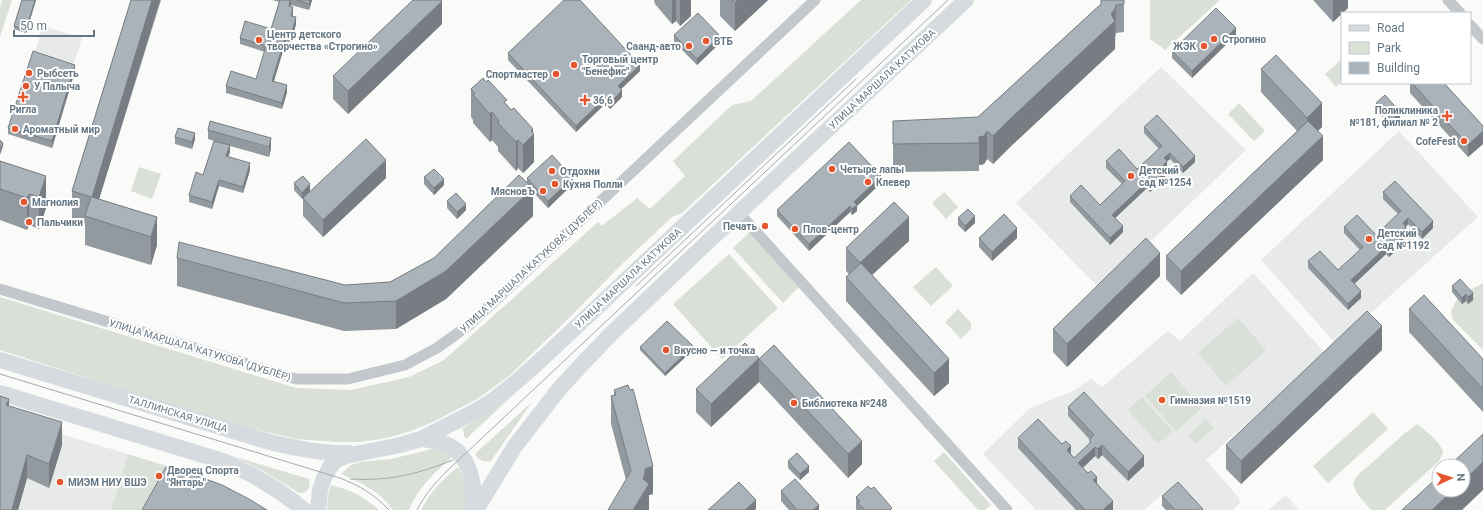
<svg xmlns="http://www.w3.org/2000/svg" width="1483" height="510" viewBox="0 0 1483 510" font-family="Roboto,sans-serif">
<style>
.built{fill:#e8e9e9}
.green{fill:#dadfd7}
.lines{fill:none;stroke-linecap:round;stroke-linejoin:round}
.minor{stroke:#c3c8cc;stroke-width:11}
.secondary{stroke:#d6dbdf;stroke-width:16}
.tram{stroke:#a2aab0;stroke-width:1}
.wall{fill:#929a9f}
.shaded-wall{fill:#777d82}
.building{fill:#aab3b9;stroke:#777d82}
.poi-dot{fill:#e4572e;stroke:#fff;stroke-width:1.5}
.labels{text-anchor:middle;dominant-baseline:central;stroke-width:4;stroke-linejoin:round;paint-order:stroke}
.poi-label{font-size:10px;font-weight:bold;fill:#657683;stroke:#fff;text-anchor:start}
.street-label{font-size:10px;fill:#657683;stroke:#fff}
</style>
<rect width="100%" height="100%" fill="#fafaf8"/>
<path class="built" d="M43,26L82,38L72,70L33,58Z
M1161,67L1246,150L1152,240L1144,241L1097,286L1016,203Z
M1399,131L1478,217L1336,344L1261,260Z
M1253,273L1325,353L1206,460L1239,498L1240,503L1233,510H1203L1176,483L1144,510H1036L983,454L1029,409L1073,391L1091,379L1102,387L1168,331L1180,341Z
M0,416L128,454L111,510H0Z
M1286,495L1299,510H1268Z"/>
<path class="green" d="M2,0H12L0,37V8Z
M861,0H911L682,213L672,217L620,266L569,318L509,376L477,399L435,421L411,431L387,438L361,442H335L296,439L258,430L178,407L0,350V297L296,388L351,390L409,377L444,360L598,222L602,226L637,198L650,209L685,176L673,161L732,105L751,101Z
M1150,0H1220L1165,50L1150,39Z
M1342,59V81L1336,87L1325,74Z
M1239,103L1265,131L1254,141L1228,114Z
M139,167L161,174L152,199L131,191Z
M944,192L958,207L946,219L932,203Z
M751,231L799,287L783,303L733,248Z
M729,254L778,308L722,359L673,304Z
M936,267L953,286L931,306L913,287Z
M1483,283V350L1453,320L1451,311L1458,297Z
M958,309L971,323V329L961,339L945,322Z
M1238,318L1266,350L1226,386L1198,353Z
M1171,372L1202,408L1176,431L1145,396Z
M516,392L466,439L464,436L463,428L493,409Z
M1142,397L1172,431L1158,444L1128,410Z
M532,402L491,461C484,463 479,460 475,454Z
M1373,412L1388,429L1328,483L1313,466Z
M1206,419L1214,428L1195,444L1188,436Z
M1417,424C1424,429 1443,444 1443,453C1442,456 1440,460 1438,462L1385,510H1371L1358,495L1353,485L1356,477L1405,433Z
M432,449C440,449 447,451 452,457C435,472 417,489 409,510H393C381,492 360,482 341,474L351,465L361,462L391,459Z
M944,452L991,505L985,510H978L934,461Z
M128,454C176,469 223,482 266,510H111Z
M236,457L309,479C311,487 307,494 299,493L265,472Z
M458,467C465,480 469,495 464,510H421C430,493 442,479 458,467Z
M331,485C353,491 362,495 379,510H327L328,495Z"/>
<g class="lines">
<path class="minor" d="M1448,0L1460,13
M1470,25L1483,39
M739,213L1007,510
M0,289L296,379H348L405,365L437,348L469,325L815,0"/>
<path class="secondary" d="M0,360L266,441C293,448 321,454 349,453
M0,393L226,462C255,475 280,490 304,510
M421,439C430,440 440,441 448,445C470,455 477,489 472,510
M318,510L320,490L324,478L330,467L336,460L346,456L400,445L421,439L474,412L492,401L515,383L543,358L924,0
M476,510L515,446L560,388L585,361L611,334L697,252L966,0"/>
<path class="tram" d="M636,286L856,79
M0,374L340,478C360,486 374,494 389,510
M350,479C390,481 415,475 453,460
M417,510C425,494 436,482 448,470L948,0"/>
</g>
<path class="wall" d="M22,0H36L26,33L14,29V26Z
M131,0H161L99,199L157,217V245L151,265L85,245V223L72,219V191Z
M272,0H312L309,10L291,5L290,6L293,14L292,16L296,24L291,43L286,41L274,81L287,92L282,109L226,93V86L256,79L265,52L240,44V38L271,29L279,2Z
M654,0H691V16L680,26L676,21L672,24L655,4Z
M720,0H768L735,31L720,16Z
M1101,0H1124V32L1116,33L1115,36V49L1009,148L993,164L987,159L984,164L979,165V171L893,172V144L978,117L1101,4Z
M1313,0H1348V8L1333,22Z
M442,24L348,114L333,99V76Z
M674,35L720,43L697,65L674,42Z
M1236,35L1192,78L1172,58V51Z
M508,53L640,71L621,89L622,97L610,109L605,104L576,132L508,60Z
M1261,69L1322,127L1318,131L1323,160L1181,295L1166,279V256L1297,131L1261,92Z
M75,71L52,148L8,134V128Z
M1410,83H1444L1483,126V144L1468,157L1410,93Z
M471,89L507,105L533,133L534,162L523,173L518,168L516,171L498,151V147L492,140L490,142L473,123V120L471,117Z
M1376,103L1400,119L1392,127L1376,110Z
M1144,127L1195,162L1183,173L1170,159L1167,161V168L1164,171L1165,178L1150,192L1147,188L1115,218L1123,232L1110,245L1070,202V196L1100,205L1122,184L1106,168V161L1137,169L1159,149L1144,133Z
M208,130L271,148L269,157L230,146V152L228,157L250,170L243,193L219,186L212,209L189,202V195L203,175L214,141L208,139Z
M175,137L195,139L192,149L175,144Z
M0,161L46,176V208L39,229L29,225L27,230L0,220Z
M424,177L444,185L434,195L424,184Z
M386,178L323,237L303,216V198Z
M527,178L573,184L548,208L533,192V216L446,299L396,329L344,331L177,286V258L345,285L390,282L434,258L527,181Z
M294,183L310,191L302,199L294,190Z
M881,183L857,206V211L852,215L850,212L809,251L777,216V210Z
M1383,192L1433,228L1422,239L1408,224L1406,227V233L1403,236V244L1389,257L1386,254L1354,284L1361,298L1348,310L1308,268V261L1338,270L1360,250L1344,233V227L1376,235L1398,214L1383,199Z
M447,201L466,210L457,219L447,208Z
M958,218L975,223L965,232L958,225Z
M979,238H1017L992,261L979,247Z
M909,241L872,275L949,383L934,396L846,301V277L849,274L846,271V248Z
M1160,276L1067,367L1053,352V329Z
M1460,279L1473,300L1468,304L1466,301L1462,304L1452,292V286Z
M1409,309L1483,359V412L1409,332Z
M640,347L693,350L665,376L640,350Z
M1382,350L1241,484L1226,469V445Z
M759,359L862,464L848,478L759,382Z
M759,382L711,427L696,412V389Z
M614,390L653,494L649,495V510L626,480L611,424V396L614,395Z
M9,406L62,445L49,488L27,478L18,510H0Z
M1068,407L1144,466L1128,481L1102,455L1098,459L1095,456L1083,468L1097,483L1113,510H1076L1018,448V438L1071,454L1074,458L1089,444L1090,440L1068,416Z
M788,461L809,472L800,480L788,468Z
M781,491L819,510H789L781,501Z
M1162,496L1203,510H1166L1162,506Z
M856,497L892,510H856Z"/>
<path class="shaded-wall" d="M35,0H36L26,33V30Z
M152,0H160L93,219L92,197Z
M290,0H291V5L289,12V6Z
M310,0H312L309,10V4Z
M672,0H676V21L672,24Z
M680,0H691V16L680,26Z
M738,0H768L735,31V3Z
M1333,0H1348V8L1333,22Z
M442,1V24L348,114V91Z
M1116,5L1115,49L1009,148L993,164V136L1111,14Z
M293,7V14L291,22V16Z
M296,17V24L291,43V36Z
M1236,28V35L1192,78V71Z
M286,35V41L272,87V81Z
M720,36V43L697,65V59Z
M75,65V71L52,148V141Z
M640,65V71L618,92V86Z
M287,85V92L282,109V103Z
M622,90V97L610,109V102Z
M605,98V104L576,132V126Z
M1322,103V127L1307,141V118Z
M492,112V140L490,142V114Z
M1400,112V119L1392,127V120Z
M533,129V135L534,134V162L523,173V145L531,131Z
M987,131V159L984,164L979,165V137Z
M1483,131V144L1468,157V145Z
M195,133V139L192,149V142Z
M1323,136V160L1181,295V271Z
M271,138V148L269,157V147Z
M518,140V168L516,171V142Z
M3,143V146L0,155V152Z
M230,145V152L226,163V156Z
M1170,153V159L1164,164V158Z
M1195,156V162L1183,173V167Z
M386,160V178L323,237V220Z
M1167,161V168L1161,174V168Z
M250,163V170L243,193V187Z
M1165,172V178L1150,192V185Z
M46,176V208L39,229V197Z
M881,176V183L857,206V211L852,215V209L854,202Z
M573,178V184L548,208V201Z
M444,179V185L434,195V188Z
M219,180V186L212,209V202Z
M1147,182V188L1112,221V215Z
M310,184V191L302,199V193Z
M533,188V216L446,299L396,329V301Z
M29,194V225L27,230V198Z
M466,204V210L457,219V212Z
M850,206V212L809,251V244Z
M975,216V223L965,232V226Z
M157,217V245L151,265V237Z
M909,217V241L860,286V263Z
M1408,218V224L1403,230V223Z
M1433,221V228L1422,239V232Z
M1123,226V232L1110,245V238Z
M1406,227V233L1399,239V233Z
M1017,228V238L992,261V252Z
M1403,237V244L1389,257V251Z
M1386,247V254L1351,287V280Z
M1160,253V276L1067,367V344Z
M1361,291V298L1348,310V304Z
M1473,293V300L1468,304V297Z
M1466,294V301L1462,304V298Z
M1382,326V350L1241,484V461Z
M693,346V350L665,376V373Z
M759,358V382L711,427V404Z
M949,359V383L934,396V373Z
M9,399V422L6,405Z
M62,422V445L49,488V464Z
M862,441V464L848,478V454Z
M1102,445V455L1098,459V449Z
M1071,446V456L1067,450Z
M1095,447V456L1078,472V463Z
M27,455V478L18,510H12Z
M1144,456V466L1128,481V472Z
M1483,462V490L1462,510H1432L1453,490H1463V481Z
M653,466V494L649,495V510H633L643,479L645,469Z
M809,466V472L800,480V474Z
M1097,477V486L1093,480Z
M756,500V509L755,510H745Z
M1113,501V510H1103Z
M819,505V510H813Z"/>
<path class="building" d="M22,0H35L26,30L14,26Z
M131,0H152L92,197L157,217L151,237L85,216L91,197L72,191Z
M280,0H290L289,6L293,7L291,16L296,17L291,36L286,35L272,81L287,85L282,103L226,86L231,71L256,79L266,46L240,38L245,21L271,29Z
M297,0H310L309,4Z
M413,0H441L442,1L348,91L333,76Z
M564,0H580L640,65L618,86L622,90L616,97L610,102L605,98L576,126L508,53Z
M732,0H738L735,3Z
M1101,0H1124V4L1116,5L1115,9L1111,14L1115,21L1009,120L993,136L987,131L984,136L979,137V143L893,144V121L978,117L1101,4Z
M1216,8L1236,28L1192,71L1172,51Z
M698,13L720,36L697,59L674,35Z
M33,51L75,65L52,141L8,128Z
M1276,55L1322,103L1307,118L1261,69Z
M483,78L486,82L488,80L507,100L504,102L511,110L514,108L533,129L531,131L534,134L523,145L518,140L516,142L498,123L499,121L492,112L490,114L473,95L475,94L471,89Z
M1412,83H1444L1483,126V131L1468,145Z
M1385,95L1400,112L1392,120L1376,103Z
M1157,115L1195,156L1183,167L1170,153L1164,158L1167,161L1161,168L1165,172L1150,185L1147,182L1112,215L1123,226L1110,238L1070,196L1081,185L1100,205L1125,181L1106,161L1119,149L1137,169L1162,146L1144,127Z
M210,121L271,138L269,147L208,130Z
M1308,121L1323,136L1181,271L1166,256Z
M178,128L195,133L192,142L175,137Z
M366,139L386,160L323,220L303,198Z
M0,140L3,143L0,152Z
M214,141L230,145L226,156L250,163L243,187L219,180L212,202L189,195L196,172L203,175Z
M849,142L881,176L854,202L857,205L852,209L850,206L809,244L777,210Z
M552,155L573,178L548,201L527,178Z
M0,161L46,176L39,197L29,194L27,198L0,189Z
M434,169L444,179L434,188L424,177Z
M519,175L533,188L446,271L396,301L344,303L177,258L179,242L345,285L390,282L434,258Z
M303,176L310,184L302,193L294,183Z
M1395,181L1433,221L1422,232L1408,218L1403,223L1406,227L1399,233L1403,237L1389,251L1386,247L1351,280L1361,291L1348,304L1308,261L1320,251L1338,270L1363,247L1344,227L1357,215L1376,235L1401,211L1383,192Z
M456,193L466,204L457,212L447,201Z
M894,202L909,217L860,263L846,248Z
M968,209L975,216L965,226L958,218Z
M1004,214L1017,228L992,252L979,238Z
M1146,238L1160,253L1067,344L1053,329Z
M861,263L949,359L934,373L846,277Z
M1460,279L1473,293L1468,297L1466,294L1462,298L1452,286Z
M1424,295L1483,359V389L1409,309Z
M1367,311L1382,326L1241,461L1226,445Z
M667,321L693,346L665,373L640,347Z
M745,343L759,358L711,404L696,389Z
M774,345L862,441L848,454L759,359Z
M628,385L630,390L633,389L653,466L645,469V473L643,479L649,484L633,510H608L631,471L611,396L616,395L614,390Z
M1084,392L1144,456L1128,472L1102,445L1098,449L1095,447L1078,463L1088,473L1091,471L1097,477L1093,480L1113,501L1103,510H1085L1018,438L1038,419L1062,444L1066,441L1071,446L1067,450L1074,458L1091,442L1089,440L1094,435L1068,407Z
M0,396L9,399L6,405L62,422L49,464L27,455L12,510H0Z
M1483,434V462L1463,481V466H1449Z
M797,453L809,466L800,474L788,461Z
M166,467L195,475L222,485L249,499L267,510H142Z
M1439,476V490H1453L1432,510H1402Z
M795,479L819,505L813,510H797L781,491Z
M739,482L756,500L745,510H708Z
M1178,482L1203,509L1202,510H1175L1162,496Z
M868,486L871,489L874,487L892,508L890,510H865L858,503L860,501L856,497Z"/>
<g class="poi-dot">
<circle cx="1214" cy="39" r="4"/>
<circle cx="259" cy="40" r="4"/>
<circle cx="706" cy="41" r="4"/>
<circle cx="689" cy="46" r="4"/>
<circle cx="1204" cy="46" r="4"/>
<circle cx="574" cy="65" r="4"/>
<circle cx="29" cy="73" r="4"/>
<circle cx="556" cy="74" r="4"/>
<circle cx="26" cy="86" r="4"/>
<path d="M21 91h4v4h4v4h-4v4h-4v-4h-4v-4h4z"/>
<path d="M583 94h4v4h4v4h-4v4h-4v-4h-4v-4h4z"/>
<path d="M1445 110h4v4h4v4h-4v4h-4v-4h-4v-4h4z"/>
<circle cx="15" cy="129" r="4"/>
<circle cx="1464" cy="141" r="4"/>
<circle cx="832" cy="169" r="4"/>
<circle cx="552" cy="171" r="4"/>
<circle cx="1131" cy="176" r="4"/>
<circle cx="868" cy="182" r="4"/>
<circle cx="555" cy="184" r="4"/>
<circle cx="543" cy="191" r="4"/>
<circle cx="24" cy="202" r="4"/>
<circle cx="29" cy="222" r="4"/>
<circle cx="765" cy="226" r="4"/>
<circle cx="795" cy="229" r="4"/>
<circle cx="1369" cy="239" r="4"/>
<circle cx="666" cy="350" r="4"/>
<circle cx="1162" cy="400" r="4"/>
<circle cx="794" cy="403" r="4"/>
<circle cx="159" cy="476" r="4"/>
<circle cx="60" cy="482" r="4"/>
</g>
<g class="labels">
<g class="poi-label">
<text x="267" y="34">Центр детского<tspan x="267" dy="12">творчества «Строгино»</tspan></text>
<text x="1222" y="39">Строгино</text>
<text x="714" y="41">ВТБ</text>
<text x="681" y="46" text-anchor="end">Саанд-авто</text>
<text x="1196" y="46" text-anchor="end">ЖЭК</text>
<text x="582" y="59">Торговый центр<tspan x="582" dy="12">"Бенефис"</tspan></text>
<text x="37" y="73">Рыбсеть</text>
<text x="548" y="74" text-anchor="end">Спортмастер</text>
<text x="34" y="86">У Палыча</text>
<text x="593" y="100">36,6</text>
<text x="23" y="109" text-anchor="middle">Ригла</text>
<text x="1438" y="110" text-anchor="end">Поликлиника<tspan x="1438" dy="12">№181, филиал № 2</tspan></text>
<text x="23" y="129">Ароматный мир</text>
<text x="1456" y="141" text-anchor="end">CofeFest</text>
<text x="840" y="169">Четыре лапы</text>
<text x="1139" y="170">Детский<tspan x="1139" dy="12">сад №1254</tspan></text>
<text x="560" y="171">Отдохни</text>
<text x="876" y="182">Клевер</text>
<text x="563" y="184">Кухня Полли</text>
<text x="535" y="191" text-anchor="end">МясновЪ</text>
<text x="32" y="202">Магнолия</text>
<text x="37" y="222">Пальчики</text>
<text x="757" y="226" text-anchor="end">Печать</text>
<text x="803" y="229">Плов-центр</text>
<text x="1377" y="233">Детский<tspan x="1377" dy="12">сад №1192</tspan></text>
<text x="674" y="350">Вкусно — и точка</text>
<text x="1170" y="400">Гимназия №1519</text>
<text x="802" y="403">Библиотека №248</text>
<text x="167" y="470">Дворец Спорта<tspan x="167" dy="12">"Янтарь"</tspan></text>
<text x="68" y="482">МИЭМ НИУ ВШЭ</text>
</g>
<g class="street-label">
<text transform="translate(882 79) rotate(-43)">УЛИЦА МАРШАЛА КАТУКОВА</text>
<text transform="translate(531 266) rotate(-43)">УЛИЦА МАРШАЛА КАТУКОВА (ДУБЛЁР)</text>
<text transform="translate(628 278) rotate(-43)">УЛИЦА МАРШАЛА КАТУКОВА</text>
<text transform="translate(200 350) rotate(17)">УЛИЦА МАРШАЛА КАТУКОВА (ДУБЛЁР)</text>
<text transform="translate(178 414) rotate(17)">ТАЛЛИНСКАЯ УЛИЦА</text>
</g>
</g>
<rect x="1341" y="12" width="130" height="72" fill="#ffffff" stroke="#c1c8cd"/>
<rect x="1349" y="25" width="20" height="6" fill="#d6dbdf" stroke="#c1c8cd"/>
<text x="1377" y="32" font-size="12" fill="#657683">Road</text>
<rect x="1349" y="42" width="20" height="12" fill="#dadfd7" stroke="#c1c8cd"/>
<text x="1377" y="52" font-size="12" fill="#657683">Park</text>
<rect x="1349" y="62" width="20" height="12" fill="#aab3b9" stroke="#c1c8cd"/>
<text x="1377" y="72" font-size="12" fill="#657683">Building</text>
<g transform="translate(1451 478) rotate(86)"><circle r="19" fill="#ffffff" stroke="#c1c8cd"/>
<path d="M0-3L7 15L0 10L-7 15Z" fill="#e4572e"/>
<text y="-6" font-size="11" font-weight="bold" text-anchor="middle" fill="#657683">N</text>
</g>
<path d="M14 30v6h80v-6" fill="none" stroke="#657683" stroke-width="2"/>
<text x="20" y="30" font-size="12" fill="#657683" stroke="#ffffff" stroke-width="3" paint-order="stroke">50 m</text>
</svg>
